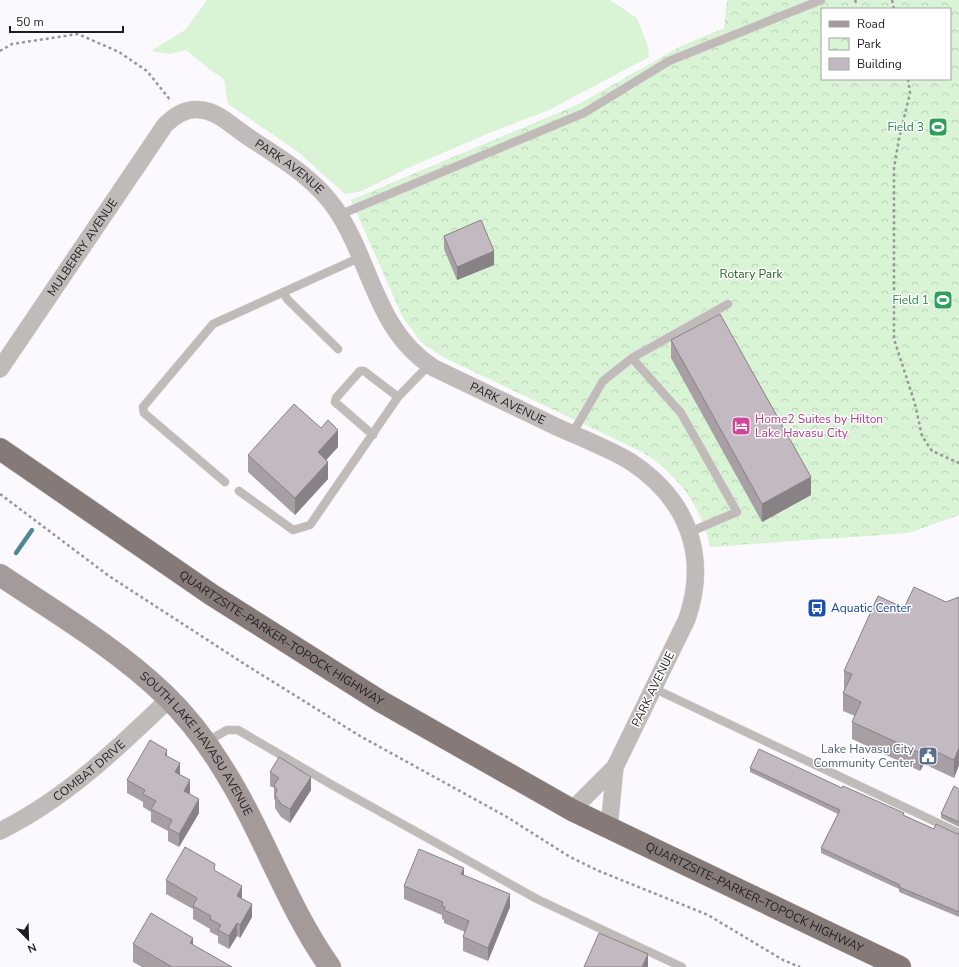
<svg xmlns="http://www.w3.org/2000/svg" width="959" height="967" viewBox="0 0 959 967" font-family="'Nunito Sans',sans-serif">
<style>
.grass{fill:#d8f4d4}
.park{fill:url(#park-crowns);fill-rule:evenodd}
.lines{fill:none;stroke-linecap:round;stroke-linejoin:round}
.stream{stroke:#4f8792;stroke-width:4.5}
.service-casing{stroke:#d8d6da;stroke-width:9}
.minor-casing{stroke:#d8d6da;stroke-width:18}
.secondary-casing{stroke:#d8d6da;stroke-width:23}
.trunk-casing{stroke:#d8d6da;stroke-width:23}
.path{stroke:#99979b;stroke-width:2.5;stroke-dasharray:3 3;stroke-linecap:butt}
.service{stroke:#c0bab8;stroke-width:8}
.minor{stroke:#c0bab8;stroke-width:17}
.secondary{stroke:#a49a99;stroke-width:22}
.trunk{stroke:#867a78;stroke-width:22}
.wall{fill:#a89fa5}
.shaded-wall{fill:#888286}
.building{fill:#c3b9c0;stroke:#888286}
.labels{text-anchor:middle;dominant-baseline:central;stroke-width:3;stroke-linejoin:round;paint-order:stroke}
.leisure-label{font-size:12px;fill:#27864d;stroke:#fff;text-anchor:end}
.street-label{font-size:12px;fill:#1f1d21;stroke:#fff}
.park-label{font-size:12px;fill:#286022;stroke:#fff}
.hotel-label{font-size:12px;fill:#b23c85;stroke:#fff;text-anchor:start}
.transit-label{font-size:12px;fill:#164399;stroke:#fff;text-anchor:start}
.service-label{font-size:12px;fill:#4e5e75;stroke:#fff;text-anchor:end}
</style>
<defs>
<pattern id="park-crowns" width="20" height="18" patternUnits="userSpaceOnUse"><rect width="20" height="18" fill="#d8f4d4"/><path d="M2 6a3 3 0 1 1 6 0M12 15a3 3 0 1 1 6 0" fill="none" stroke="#b9d1b6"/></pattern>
</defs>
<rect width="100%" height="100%" fill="#fbf9fd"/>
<path class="grass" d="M207,0H610L637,18L648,46L649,57L549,110L487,134L408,168L362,191L345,194L297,151L228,104L224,79C210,71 199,60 186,50L170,54L151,51L185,30Z"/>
<path class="park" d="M727,0H959V515L909,533L710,547C701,506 679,476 644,453L441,356L421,342L402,316L351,200L579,104L681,46L724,28ZM822,9H950V79H822Z"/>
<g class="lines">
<path class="stream" d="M16,553L32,530"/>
<defs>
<path id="service" d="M339,215L584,113L669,61L821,0
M283,292L288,300L338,349
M572,434L603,381L632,358
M373,435L335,402L336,398L360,371H364L398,397
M225,482L144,413L143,407L213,324L361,257
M239,491L293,530L310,525L398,397L429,365
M690,532L737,512L681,413L632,358L728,304
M653,688L959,833
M206,742L227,730H238L334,786L537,899L682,967"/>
<g id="minor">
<path id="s1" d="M0,369L165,125C175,115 187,107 202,110C218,112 231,125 244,134C276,156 312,175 335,208C372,262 375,331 434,368C475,388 516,407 557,427C581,438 608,448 631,462C687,499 709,555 687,619L615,767L572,810"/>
<path d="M609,828L615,767"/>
<path id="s2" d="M0,831C65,799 117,749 169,699"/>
</g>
<g id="secondary">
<path id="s3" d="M0,575C55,612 116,648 164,694C187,716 206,741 222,767C263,831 286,905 330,967"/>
</g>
<g id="trunk">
<path id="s4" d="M0,449L212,595L380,701L572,810L900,967"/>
</g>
</defs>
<use href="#service" class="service-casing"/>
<use href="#minor" class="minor-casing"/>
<use href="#secondary" class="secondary-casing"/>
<use href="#trunk" class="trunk-casing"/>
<path class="path" d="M855,0L857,5
M892,0L894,9
M0,51L12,44L78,34L119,52L147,71L171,101
M908,79L910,93L899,139L894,168V339L915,404L922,436L932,451L959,463
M0,494L109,576L246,665L360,736L507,817L570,857L599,871L708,915L783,960L800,967"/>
<use href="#service" class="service"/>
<use href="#minor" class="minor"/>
<use href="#secondary" class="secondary"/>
<use href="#trunk" class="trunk"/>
</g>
<path class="wall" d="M444,236L494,265L457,280L444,249Z
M671,340L811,495L762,522L671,358Z
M338,447L326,460L328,479L295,515L248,472V455Z
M959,597V765L954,778L924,764L920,771L852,739V722L855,716L843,711V693L845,689L844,688V671L904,608L946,602Z
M167,756L180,775L190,794L199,813L179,847L168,841V831L151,822V812L143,807V802L127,793V780Z
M750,768L842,788L934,829L957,834L959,833V917L899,892V889L821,853V848L838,814L750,772Z
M270,772L311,790L290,823L281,817L275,808V800L274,799V788L270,786Z
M959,789V827L941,818V814Z
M215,871L242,899L252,917L240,938L237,936L229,949L218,943V936L210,932V929L193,919V909L166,894V880Z
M464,875L510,907L488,961L463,951V937L465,932L444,923V920L442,919V915L404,899V886Z
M133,944L193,945L232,967H142L133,962Z"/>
<path class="shaded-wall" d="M494,251V265L457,280V267Z
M338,430V447L318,469V452Z
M328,462V479L295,515V498Z
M811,477V495L762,522V504Z
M924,746V764L920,771V753Z
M959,748V765L954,778V760Z
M167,750V763L165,755Z
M180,763V776L175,772Z
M311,777V790L290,823V809Z
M190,780V794L184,804V791Z
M199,799V813L179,847V834Z
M464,868V881L461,874Z
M242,886V899L237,896Z
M510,894V907L488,961V948Z
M252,904V917L240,938V925Z
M237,923V936L229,949V936Z
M193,938V955L190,943Z
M648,954V967H642Z"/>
<path class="building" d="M481,220L494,251L457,267L444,236Z
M720,314L811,477L762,504L671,340Z
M294,404L321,428L328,420L338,430L318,452L328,462L295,498L248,455Z
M914,587L946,602L959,597V748L954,760L924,746L920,753L852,722L861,702L843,693L852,674L844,671L878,596L904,608Z
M150,740L167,750L165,755L180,763L175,772L190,780L184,791L199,799L179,834L168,828L172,820L151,809L156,801L143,794L145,790L127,780Z
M759,749L842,788L843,786L904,813L903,815L934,829L936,824L957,834L959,833V912L899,887L900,885L821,848L840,810L750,768Z
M279,757L311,777L290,809L281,804L275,795L277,790L274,785L279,778L270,772Z
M954,786L959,789V822L941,814Z
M185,847L215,864L214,870L242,886L237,896L252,904L240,925L237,923L229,936L218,930L221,925L210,919L211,916L193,906L197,898L166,880Z
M419,849L464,868L461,874L510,894L488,948L463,937L469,921L444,910L445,907L442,906L443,902L404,886Z
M151,913L193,938L190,943L232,967H172L133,944Z
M599,933L648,954L642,967H584Z"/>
<defs>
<symbol id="stadium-square" viewBox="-11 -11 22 22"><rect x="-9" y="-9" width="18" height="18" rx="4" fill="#2e9e5b" stroke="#fff"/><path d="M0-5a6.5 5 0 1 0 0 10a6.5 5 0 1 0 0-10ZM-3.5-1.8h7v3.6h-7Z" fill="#fff"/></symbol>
<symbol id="hotel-square" viewBox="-11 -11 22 22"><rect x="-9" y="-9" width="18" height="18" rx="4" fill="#d1479c" stroke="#fff"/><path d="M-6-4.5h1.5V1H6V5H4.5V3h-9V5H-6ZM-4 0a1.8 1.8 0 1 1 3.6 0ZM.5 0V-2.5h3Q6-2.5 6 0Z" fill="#fff"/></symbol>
<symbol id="bus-square" viewBox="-11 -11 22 22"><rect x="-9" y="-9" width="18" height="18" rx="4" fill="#1a4fb4" stroke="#fff"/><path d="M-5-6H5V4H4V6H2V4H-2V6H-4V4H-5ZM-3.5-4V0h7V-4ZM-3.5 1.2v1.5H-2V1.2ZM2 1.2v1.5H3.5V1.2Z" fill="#fff"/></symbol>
<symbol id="civic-square" viewBox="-11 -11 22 22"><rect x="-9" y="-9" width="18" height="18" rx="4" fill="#5c6f8a" stroke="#fff"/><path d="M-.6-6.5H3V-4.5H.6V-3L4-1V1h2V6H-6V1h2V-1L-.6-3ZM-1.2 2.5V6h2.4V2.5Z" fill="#fff"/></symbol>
</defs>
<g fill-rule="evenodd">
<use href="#stadium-square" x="927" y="116" width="22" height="22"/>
<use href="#stadium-square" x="932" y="289" width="22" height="22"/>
<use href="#hotel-square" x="730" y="415" width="22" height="22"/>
<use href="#bus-square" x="806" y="597" width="22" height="22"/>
<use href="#civic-square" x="917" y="745" width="22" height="22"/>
</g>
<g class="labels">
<g class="leisure-label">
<text x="924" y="127">Field 3</text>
<text x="929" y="300">Field 1</text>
</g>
<g class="street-label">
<text stroke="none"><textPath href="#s1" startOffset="441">PARK AVENUE</textPath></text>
<text stroke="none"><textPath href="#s1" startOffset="147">MULBERRY AVENUE</textPath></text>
<text stroke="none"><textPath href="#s1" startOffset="776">PARK AVENUE</textPath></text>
<text stroke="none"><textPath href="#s4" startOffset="339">QUARTZSITE–PARKER–TOPOCK HIGHWAY</textPath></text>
<text transform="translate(653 689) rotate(-64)">PARK AVENUE</text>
<text stroke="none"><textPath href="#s3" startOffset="262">SOUTH LAKE HAVASU AVENUE</textPath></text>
<text stroke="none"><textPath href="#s2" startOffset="108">COMBAT DRIVE</textPath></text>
<text stroke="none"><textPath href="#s4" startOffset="879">QUARTZSITE–PARKER–TOPOCK HIGHWAY</textPath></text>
</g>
<g class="park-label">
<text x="751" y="274">Rotary Park</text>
</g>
<g class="hotel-label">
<text x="755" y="419">Home2 Suites by Hilton<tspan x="755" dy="14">Lake Havasu City</tspan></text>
</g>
<g class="transit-label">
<text x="831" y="608">Aquatic Center</text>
</g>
<g class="service-label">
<text x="914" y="749">Lake Havasu City<tspan x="914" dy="14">Community Center</tspan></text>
</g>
</g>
<rect x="821" y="8" width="130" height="72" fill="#ffffff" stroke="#a5a5a6"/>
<rect x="829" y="21" width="20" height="6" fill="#a49a99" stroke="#a5a5a6"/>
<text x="857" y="28" font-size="12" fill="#1f1d21">Road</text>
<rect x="829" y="38" width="20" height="12" fill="url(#park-crowns)" stroke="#a5a5a6"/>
<text x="857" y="48" font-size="12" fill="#1f1d21">Park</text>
<rect x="829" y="58" width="20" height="12" fill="#c3b9c0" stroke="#a5a5a6"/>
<text x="857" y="68" font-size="12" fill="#1f1d21">Building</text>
<g transform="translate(28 939) rotate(157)" stroke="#ffffff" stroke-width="3" paint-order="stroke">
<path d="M0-3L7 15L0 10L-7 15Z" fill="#1f1d21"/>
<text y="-6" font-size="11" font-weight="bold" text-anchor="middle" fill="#1f1d21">N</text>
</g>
<path d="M10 26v6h113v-6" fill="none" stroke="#1f1d21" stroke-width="2"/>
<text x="16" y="26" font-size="12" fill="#1f1d21" stroke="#ffffff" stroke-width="3" paint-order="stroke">50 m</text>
</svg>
